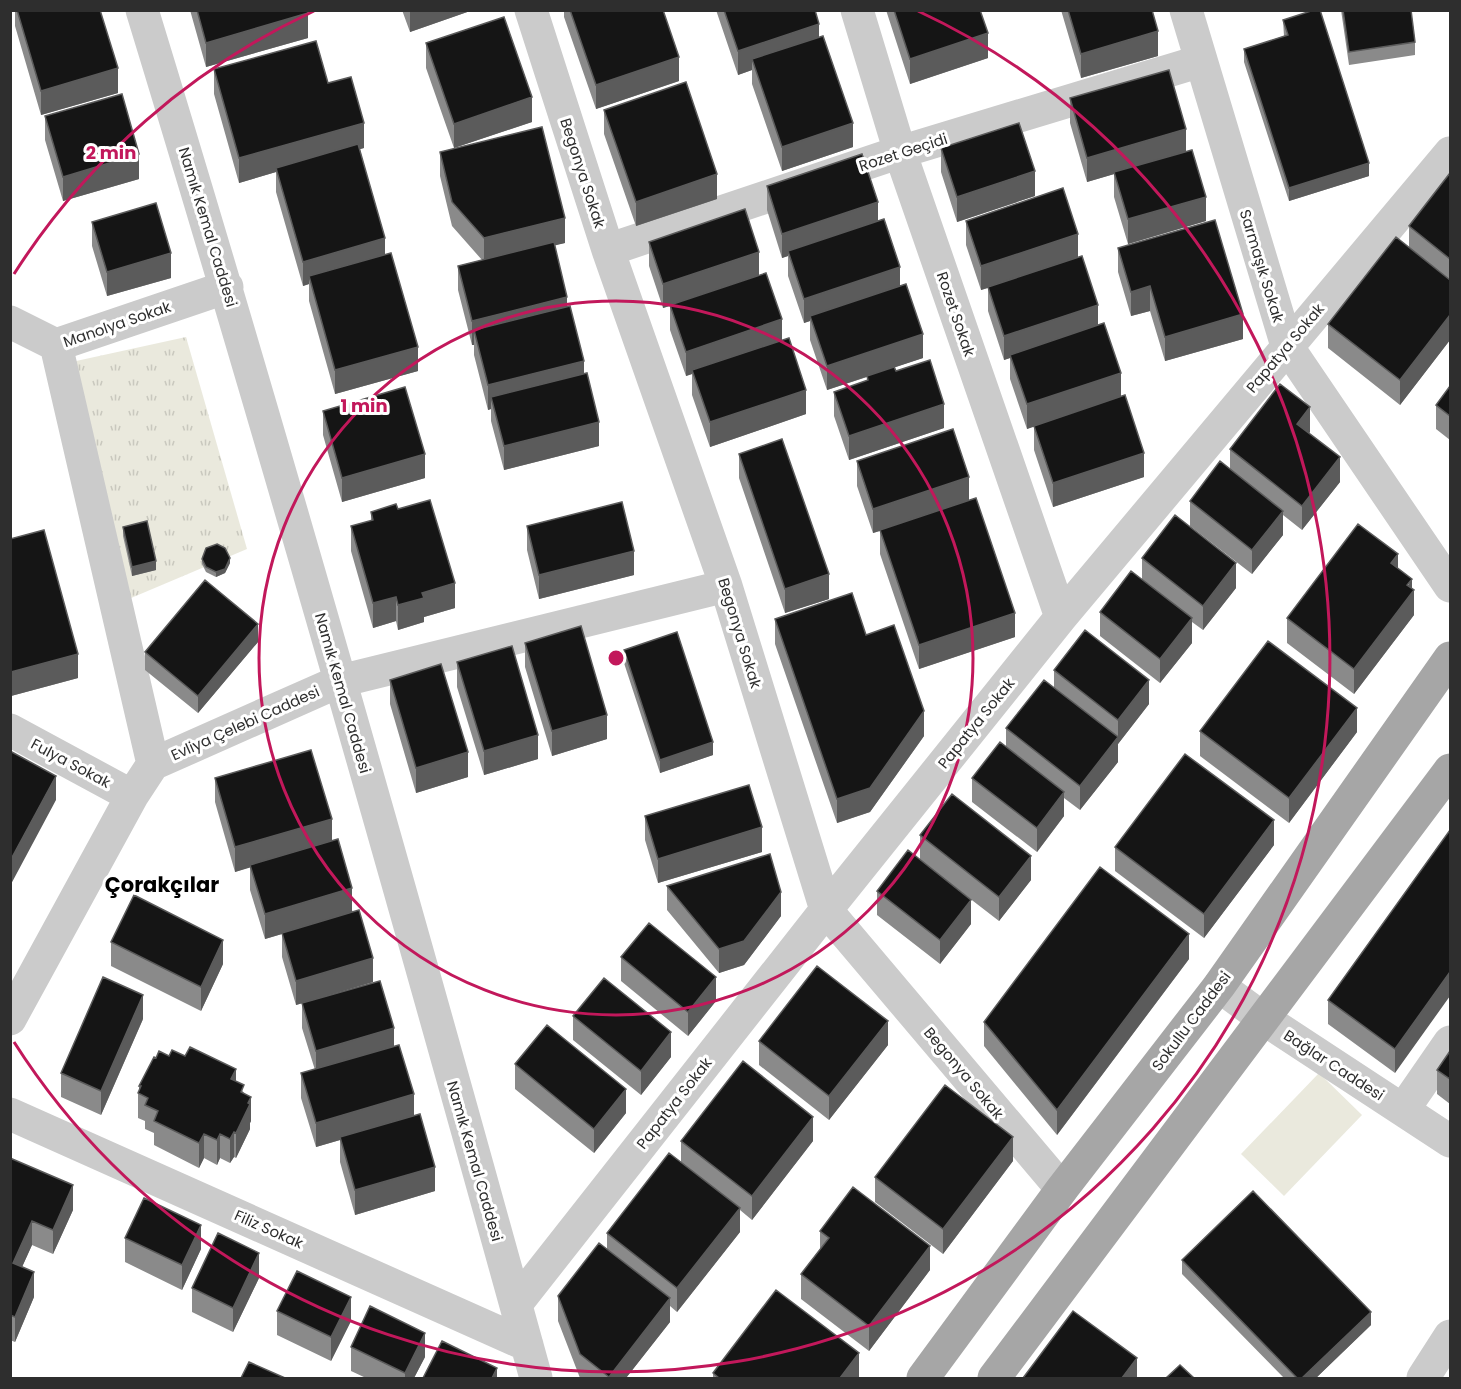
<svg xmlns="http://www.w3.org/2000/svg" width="1461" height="1389" viewBox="0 0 1461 1389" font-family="Poppins,sans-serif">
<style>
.green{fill:#eae9dd}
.park{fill:url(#park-tufts)}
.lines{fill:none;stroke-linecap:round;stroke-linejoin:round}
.street{stroke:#cbcbcb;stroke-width:33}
.primary{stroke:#a6a6a6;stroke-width:33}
.wall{fill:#8a8a8a}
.shaded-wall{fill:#5b5b5b}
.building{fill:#151515;stroke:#5b5b5b;stroke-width:1.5}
.ring{fill:none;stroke:#c2185b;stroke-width:3}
.labels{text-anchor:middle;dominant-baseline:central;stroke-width:6;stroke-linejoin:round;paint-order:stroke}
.street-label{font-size:15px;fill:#2e2e2e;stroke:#fff}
.district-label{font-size:21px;font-weight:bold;fill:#000;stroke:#fff}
.centre{fill:#c2185b;stroke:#fff;stroke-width:3}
.ring-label{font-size:18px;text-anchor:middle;font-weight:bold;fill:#c2185b;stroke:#fff;stroke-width:6;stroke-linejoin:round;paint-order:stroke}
</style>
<defs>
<pattern id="park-tufts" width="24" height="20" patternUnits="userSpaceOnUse" patternTransform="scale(1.5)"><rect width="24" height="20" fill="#eae9dd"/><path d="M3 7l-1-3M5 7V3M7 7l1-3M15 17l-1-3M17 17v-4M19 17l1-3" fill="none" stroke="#c9c8be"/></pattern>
</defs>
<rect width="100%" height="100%" fill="#fff"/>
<path class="green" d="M1319,1073L1362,1115L1284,1196L1241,1154Z"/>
<path class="park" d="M186,337L247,549L124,601L67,363Z"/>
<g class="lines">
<path class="street" d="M142,10C281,464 410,921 536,1378
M531,10L608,250L726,586L826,910L1062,1189
M857,10L900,152L1061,617
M1186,10L1287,346L1450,586
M608,250L900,152L1201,61
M10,322L56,345L227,287
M56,345L153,764
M10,730L132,796
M1219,986L1264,1019L1450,1141
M10,1019L132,796L153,764L340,681L726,586
M1403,1110L1450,1042
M10,1114L527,1345
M516,1304L826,910L1061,617L1450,153
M1423,1378L1450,1336"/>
<path class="primary" d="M923,1378L1062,1189L1219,986L1450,658
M994,1378L1450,770"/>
</g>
<path class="wall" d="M15,10H100L118,93L41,115L15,26Z
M190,10H307L308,38L206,67Z
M402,10H473L410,32Z
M564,10H663L679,81L596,109L564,17Z
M716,10H815L819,37L853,147L782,171L752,84V70L738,75Z
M886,10H980L988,58L910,84Z
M1061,10H1152L1158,56L1081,78Z
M1341,10H1411L1415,42V55L1349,65Z
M1283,20L1369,176L1289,201L1244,62V49L1284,36Z
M426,43L532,122L454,148L426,68Z
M214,69L328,83L364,148L360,149L385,254L418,371L335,394L309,301V284L303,286L276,192V172L239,183L214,94Z
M1070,98L1186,152L1206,221L1128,244L1114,197V174L1087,182L1070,123Z
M604,110L717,199L636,226L604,134Z
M45,116L139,179L63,201L45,140Z
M941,148L1035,196L957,222L941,172Z
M440,152L565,243L554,245L567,307L584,374L599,446L504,470L491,421V409L488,410L474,355V345H472L458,290V266L482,260L452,226L440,176Z
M1450,173V340L1400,405L1328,348V324L1409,247V226Z
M767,186L878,221L900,286L923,358L895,367L896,371L944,428L849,460L834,416V392L867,381V377L827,390L810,340V321L804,323L788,276V256L782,258L767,210Z
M966,221L1078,257L1098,326L1121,397L1144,477L1053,507L1034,450V426L1027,429L1010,379V358L1004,360L988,311V288L981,290L966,245Z
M92,222L171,278L107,296L92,246Z
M649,242L759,276L782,340L806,414L710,447L692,395V374L686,376L670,330V306L663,308L649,266Z
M1118,248L1243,339L1165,361L1150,311L1131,316L1118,272Z
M1450,386V440L1436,429V405Z
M323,411L425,478L342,502L323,435Z
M1310,432L1309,433L1340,482L1302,530L1283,515V535L1252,574L1190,526V501L1230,469V449Z
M739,454L829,599L785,613L739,478Z
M857,461L1015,637L919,669L880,554V531L873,533L857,486Z
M398,509L455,608L424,617V622L398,630L396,621L373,628L351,551V526L371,521V512Z
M527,526L634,575L539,599L527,550Z
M123,527L156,570L132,576L123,536Z
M10,539L78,678L11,696L10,693Z
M1142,558L1236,588L1203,630L1192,622V643L1160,683L1100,636V612L1142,579Z
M202,559L230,563L225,573L216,577L206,572L202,564Z
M1398,569L1414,615L1354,694L1287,643V618Z
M775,619L866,635L924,736L870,812L837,823L775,644Z
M258,642L198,713L145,670V652Z
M525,643L607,739L552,756L525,667Z
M624,650L713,755L660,773L624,663Z
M457,662L538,759L484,775L457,687Z
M1054,670L1149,704L1118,744V762L1080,810L1064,798V816L1037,852L972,802V778L1006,747V728L1054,688Z
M390,680L468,777L416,793L390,704Z
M1200,731L1357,732L1289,823L1200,756Z
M215,778L332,841L373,982L296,1005L282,957V934L265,939L250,890V867L235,872L215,802Z
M645,816L762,852L658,883L645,840Z
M1450,830L1395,1073L1328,1024V1000Z
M920,835L1031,880L999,921L920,860Z
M1274,845L1204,938L1115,871V847Z
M667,886L781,916L744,965L719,973L667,910Z
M877,891L971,924L940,964L877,915Z
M111,942L223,964L201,1011L111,966Z
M621,957L716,1001L688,1036L621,981Z
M1189,959L1057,1135L984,1046V1022Z
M302,1003L394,1046L435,1191L355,1215L340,1162V1140L316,1147L301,1098V1073L315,1070L302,1028Z
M573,1016L671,1057L641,1095L573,1040Z
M143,1019L101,1115L61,1097V1073Z
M759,1041L888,1045L829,1120L759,1065Z
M1450,1051V1104L1437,1094V1070Z
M169,1056L236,1081L244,1093L251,1121L250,1123V1129L236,1158L234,1157L230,1163L220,1158L217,1165L204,1158L199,1168L154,1145V1133L145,1129V1121L138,1118V1093L139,1091V1086L156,1058Z
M515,1064L626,1113L594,1153L515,1089Z
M681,1141H813L752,1220L740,1210V1232L677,1312L670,1306V1322L626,1378H580L558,1321V1296L607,1249V1233L681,1162Z
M10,1158L73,1210L53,1254L32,1245L22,1267L34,1297L15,1342L10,1340Z
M1013,1161L943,1254L875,1202V1177Z
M820,1231L930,1270L869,1351L801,1299V1274L820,1249Z
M125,1238L201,1249L182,1290L125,1262Z
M1182,1260L1371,1325L1316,1378H1284L1182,1274Z
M259,1278L233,1332L192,1312V1288Z
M277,1311L351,1321L331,1361L277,1335Z
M351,1347L425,1357L414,1378H366L351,1371Z
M713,1373L859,1378H713Z"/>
<path class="shaded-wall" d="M410,10H473L410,32Z
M308,13V38L206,67V43Z
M819,24V48L752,59V70L738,75V51Z
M1158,31V56L1081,78V54Z
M988,33V58L910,84V59Z
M679,57V81L596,109V85Z
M118,68V93L41,115V91Z
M532,97V122L454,148V124Z
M364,123V148L277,172L276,168V172L239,183V158Z
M853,123V147L782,171V147Z
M1186,129V153L1087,182V158Z
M139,154V179L63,201V177Z
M1369,163V176L1289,201V188Z
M1035,171V196L957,222V197Z
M717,174V199L636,226V202Z
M1206,197V221L1128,244V219Z
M878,202V226L788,251V256L782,258V234Z
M565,218V243L484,263V238Z
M1078,234V258L981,290V266Z
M385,238V262L309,276V284L303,286V262Z
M759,252V276L663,308V284Z
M171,253V278L107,296V272Z
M900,267V291L810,316V321L804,323V299Z
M1150,286V311L1131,316V292Z
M567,297V321L474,330V345H472V321Z
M1098,305V329L1010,355V358L1004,360V336Z
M1243,314V339L1165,361V337Z
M1450,315V340L1400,405V380Z
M782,319V343L692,370V374L686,376V352Z
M923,334V358L827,390V366Z
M418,347V371L335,394V370Z
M584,361V385L491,397V409L488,410V385Z
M1121,373V398L1027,429V404Z
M806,390V414L710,447V422Z
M944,404V428L849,460V436Z
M1310,407V432L1297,448V424Z
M599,422V446L504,470V446Z
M1144,453V477L1053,507V483Z
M425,454V478L342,502V478Z
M1340,457V482L1302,530V506Z
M969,477V502L873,533V509Z
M1283,511V535L1252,574V550Z
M634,551V575L539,599V575Z
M1398,554V578L1391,563Z
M230,558V563L225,573L216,577V572Z
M156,561V570L132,576V567Z
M1236,563V588L1203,630V606Z
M829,574V599L785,613V589Z
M1412,579V593L1414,590V615L1354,694V669Z
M455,583V608L424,617V622L398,630V605L422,593Z
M396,597V621L373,628V603Z
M1015,613V637L919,669V645Z
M1192,618V643L1160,683V659Z
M258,624V642L198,713V696Z
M78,654V678L11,696V672Z
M1149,680V704L1118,744V720Z
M1357,708V732L1289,823V798Z
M924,711V736L870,812L837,823V799Z
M607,715V739L552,756V731Z
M538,735V759L484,775V751Z
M1118,737V762L1080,810V786Z
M713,742V755L660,773V760Z
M468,752V777L416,793V768Z
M56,776V800L10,886V861Z
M1064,792V816L1037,852V828Z
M332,819V843L235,872V847Z
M1274,820V845L1204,938V914Z
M762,827V852L658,883V859Z
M1031,856V880L999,921V897Z
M352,888V913L265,939V914Z
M781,892V916L744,965L719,973V949Z
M971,900V924L940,964V940Z
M1189,934V959L1057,1135V1110Z
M223,940V964L201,1011V987Z
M373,958V982L296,1005V981Z
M1450,972V996L1395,1073V1049Z
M716,977V1001L688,1036V1012Z
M143,995V1019L101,1115V1091Z
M888,1021V1045L829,1120V1096Z
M394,1028V1052L316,1075V1051Z
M671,1032V1057L641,1095V1071Z
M236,1069V1094L231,1079Z
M626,1089V1113L594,1153V1129Z
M414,1094V1119L340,1137V1140L316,1147V1123Z
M251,1097V1121L250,1123V1129L236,1158V1133Z
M813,1117V1141L752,1220V1196Z
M234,1132V1157L230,1163V1139Z
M204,1134V1158L199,1168V1143Z
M220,1134V1158L217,1165V1140Z
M1013,1137V1161L943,1254V1229Z
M435,1167V1191L355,1215V1190Z
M73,1185V1210L53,1254V1230Z
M740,1208V1232L677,1312V1288Z
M32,1221V1245L13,1287V1263Z
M201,1225V1249L182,1290V1265Z
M930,1246V1270L869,1351V1326Z
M259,1253V1278L233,1332V1308Z
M34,1272V1297L15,1342V1317Z
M351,1297V1321L331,1361V1337Z
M670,1298V1322L626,1378H609V1377Z
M1371,1312V1325L1316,1378H1302Z
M425,1333V1357L414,1378H405V1373Z
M859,1353V1378H840Z
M1137,1358V1378H1122Z
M497,1368V1378H492Z"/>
<path class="building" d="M17,10H100L118,68L41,91Z
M197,10H307L308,13L206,43Z
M570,10H663L679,57L596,85Z
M724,10H815L819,24L738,51Z
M894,10H980L988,33L910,59Z
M1068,10H1152L1158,31L1081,54Z
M1314,10H1320L1369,163L1289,188L1244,49L1288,35L1283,20Z
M1343,10H1411L1415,42L1349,52Z
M504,17L532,97L454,124L426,43Z
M823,36L853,123L782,147L752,59Z
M316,41L328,83L351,77L364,123L239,158L214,69Z
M1169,70L1186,129L1087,158L1070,98Z
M686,82L717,174L636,202L604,110Z
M122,94L139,154L63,177L45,116Z
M1019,123L1035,171L957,197L941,148Z
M542,127L565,218L484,238L452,202L440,152Z
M358,144L385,238L303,262L276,168Z
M1192,150L1206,197L1128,219L1114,172Z
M862,154L878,202L782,234L767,186Z
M1450,173V259L1409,226Z
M1063,188L1078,234L981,266L966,221Z
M156,203L171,253L107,272L92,222Z
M745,209L759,252L663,284L649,242Z
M884,219L900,267L804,299L788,251Z
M1215,220L1243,314L1165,337L1150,286L1131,292L1118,248Z
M1396,237L1450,280V315L1400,380L1328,324Z
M554,242L567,297L472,321L458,266Z
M391,253L418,347L335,370L309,276Z
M1082,256L1098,305L1004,336L988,287Z
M766,273L782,319L686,352L670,305Z
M906,284L923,334L827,366L810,316Z
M570,306L584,361L488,385L474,330Z
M1104,323L1121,373L1027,404L1010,355Z
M789,338L806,390L710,422L692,370Z
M930,360L944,404L849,436L834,392L868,380L867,376L894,367L896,371Z
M587,373L599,422L504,446L491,397Z
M1280,384L1310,407L1297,424L1340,457L1302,506L1230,449Z
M1450,386V416L1436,405Z
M405,387L425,454L342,478L323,411Z
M1125,395L1144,453L1053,483L1034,426Z
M953,429L969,477L873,509L857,461Z
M782,439L829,574L785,589L739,454Z
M1220,461L1283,511L1252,550L1190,501Z
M976,498L1015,613L919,645L880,530Z
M430,500L455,583L422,593L424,598L398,605L396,597L373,603L351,526L373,520L371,512L396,504L398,509Z
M622,502L634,551L539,575L527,526Z
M1175,515L1236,563L1203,606L1142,558Z
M147,521L156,561L132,567L123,527Z
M1358,524L1398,554L1391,563L1412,579L1407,585L1414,590L1354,669L1287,618Z
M44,530L78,654L11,672L10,539Z
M217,544L225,548L230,558L225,569L216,572L206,567L202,559L206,548Z
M1131,571L1192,618L1160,659L1100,612Z
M205,580L258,624L198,696L145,652Z
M852,593L866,635L894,625L924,711L870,788L837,799L775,619Z
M581,626L607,715L552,731L525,643Z
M1085,630L1149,680L1118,720L1054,670Z
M677,632L713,742L660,760L624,650Z
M1268,641L1357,708L1289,798L1200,731Z
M512,646L538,735L484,751L457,662Z
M441,664L468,752L416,768L390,680Z
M1044,680L1118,737L1080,786L1006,728Z
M1000,742L1064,792L1037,828L972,778Z
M311,750L332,819L235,847L215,778Z
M10,751L56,776L10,861Z
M1185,754L1274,820L1204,914L1115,847Z
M749,785L762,827L658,859L645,816Z
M952,794L1031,856L999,897L920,835Z
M1450,830V972L1395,1049L1328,1000Z
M338,839L352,888L265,914L250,865Z
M908,850L971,900L940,940L877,891Z
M770,854L781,892L744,941L719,949L667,886Z
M1100,867L1189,934L1057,1110L984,1022Z
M134,895L223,940L201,987L111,942Z
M359,910L373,958L296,981L282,933Z
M649,923L716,977L688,1012L621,957Z
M817,966L888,1021L829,1096L759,1041Z
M103,977L143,995L101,1091L61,1073Z
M604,978L671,1032L641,1071L573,1016Z
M380,981L394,1028L316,1051L302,1003Z
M547,1025L626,1089L594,1129L515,1064Z
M399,1045L414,1094L316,1123L301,1073Z
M190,1047L236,1069L231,1079L244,1085L241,1092L251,1097L248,1103L250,1104L236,1133L234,1132L230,1139L220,1134L217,1140L204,1134L199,1143L154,1121L158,1111L145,1105L148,1098L138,1093L141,1086H139L154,1057L156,1058L159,1051L169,1056L172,1050L185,1056Z
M1450,1051V1079L1437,1070Z
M743,1061L813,1117L752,1196L681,1141Z
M945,1085L1013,1137L943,1229L875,1177Z
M420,1114L435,1167L355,1190L340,1137Z
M669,1153L740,1208L677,1288L607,1233Z
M10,1158L73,1185L53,1230L32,1221L13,1263L34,1272L15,1317L10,1315Z
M853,1187L930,1246L869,1326L801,1274L829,1238L820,1231Z
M1253,1191L1371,1312L1302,1378H1297L1182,1260Z
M144,1198L201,1225L182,1265L125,1238Z
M218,1233L259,1253L233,1308L192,1288Z
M599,1243L670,1298L609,1377L580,1354L558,1296Z
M297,1271L351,1297L331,1337L277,1311Z
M776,1290L859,1353L840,1378H719L713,1373Z
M370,1306L425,1333L405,1373L351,1347Z
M1073,1311L1137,1358L1122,1378H1023Z
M442,1341L497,1368L492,1378H423Z
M249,1362L285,1378H241Z
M1180,1365L1194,1378H1166Z"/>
<g class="ring">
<circle cx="616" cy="658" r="357"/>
<path d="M14 274A714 714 0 0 1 314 11M918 11A714 714 0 1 1 14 1042"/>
</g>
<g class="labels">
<g class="street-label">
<text transform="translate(903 152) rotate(-18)">Rozet Geçidi</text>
<text transform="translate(583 173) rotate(72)">Begonya Sokak</text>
<text transform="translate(208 227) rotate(73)">Namık Kemal Caddesi</text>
<text transform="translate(1262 266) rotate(73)">Sarmaşık Sokak</text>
<text transform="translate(956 314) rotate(71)">Rozet Sokak</text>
<text transform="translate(117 324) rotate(-19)">Manolya Sokak</text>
<text transform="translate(1285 348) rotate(-50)">Papatya Sokak</text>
<text transform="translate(740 633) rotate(73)">Begonya Sokak</text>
<text transform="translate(343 693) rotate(74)">Namık Kemal Caddesi</text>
<text transform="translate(245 723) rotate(-24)">Evliya Çelebi Caddesi</text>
<text transform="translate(976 723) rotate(-51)">Papatya Sokak</text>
<text transform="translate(71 763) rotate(28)">Fulya Sokak</text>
<text transform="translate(1191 1021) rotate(-53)">Sokullu Caddesi</text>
<text transform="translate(1334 1065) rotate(33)">Bağlar Caddesi</text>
<text transform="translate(964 1073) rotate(50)">Begonya Sokak</text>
<text transform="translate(674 1103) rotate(-52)">Papatya Sokak</text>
<text transform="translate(475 1161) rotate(74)">Namık Kemal Caddesi</text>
<text transform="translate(269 1229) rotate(24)">Filiz Sokak</text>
</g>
<g class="district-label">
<text x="162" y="884">Çorakçılar</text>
</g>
</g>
<circle cx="616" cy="658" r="9" class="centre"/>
<g class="ring-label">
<text x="111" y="159">2 min</text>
<text x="364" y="412">1 min</text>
</g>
<rect width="1461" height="1389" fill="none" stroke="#2e2e2e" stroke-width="24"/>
</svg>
